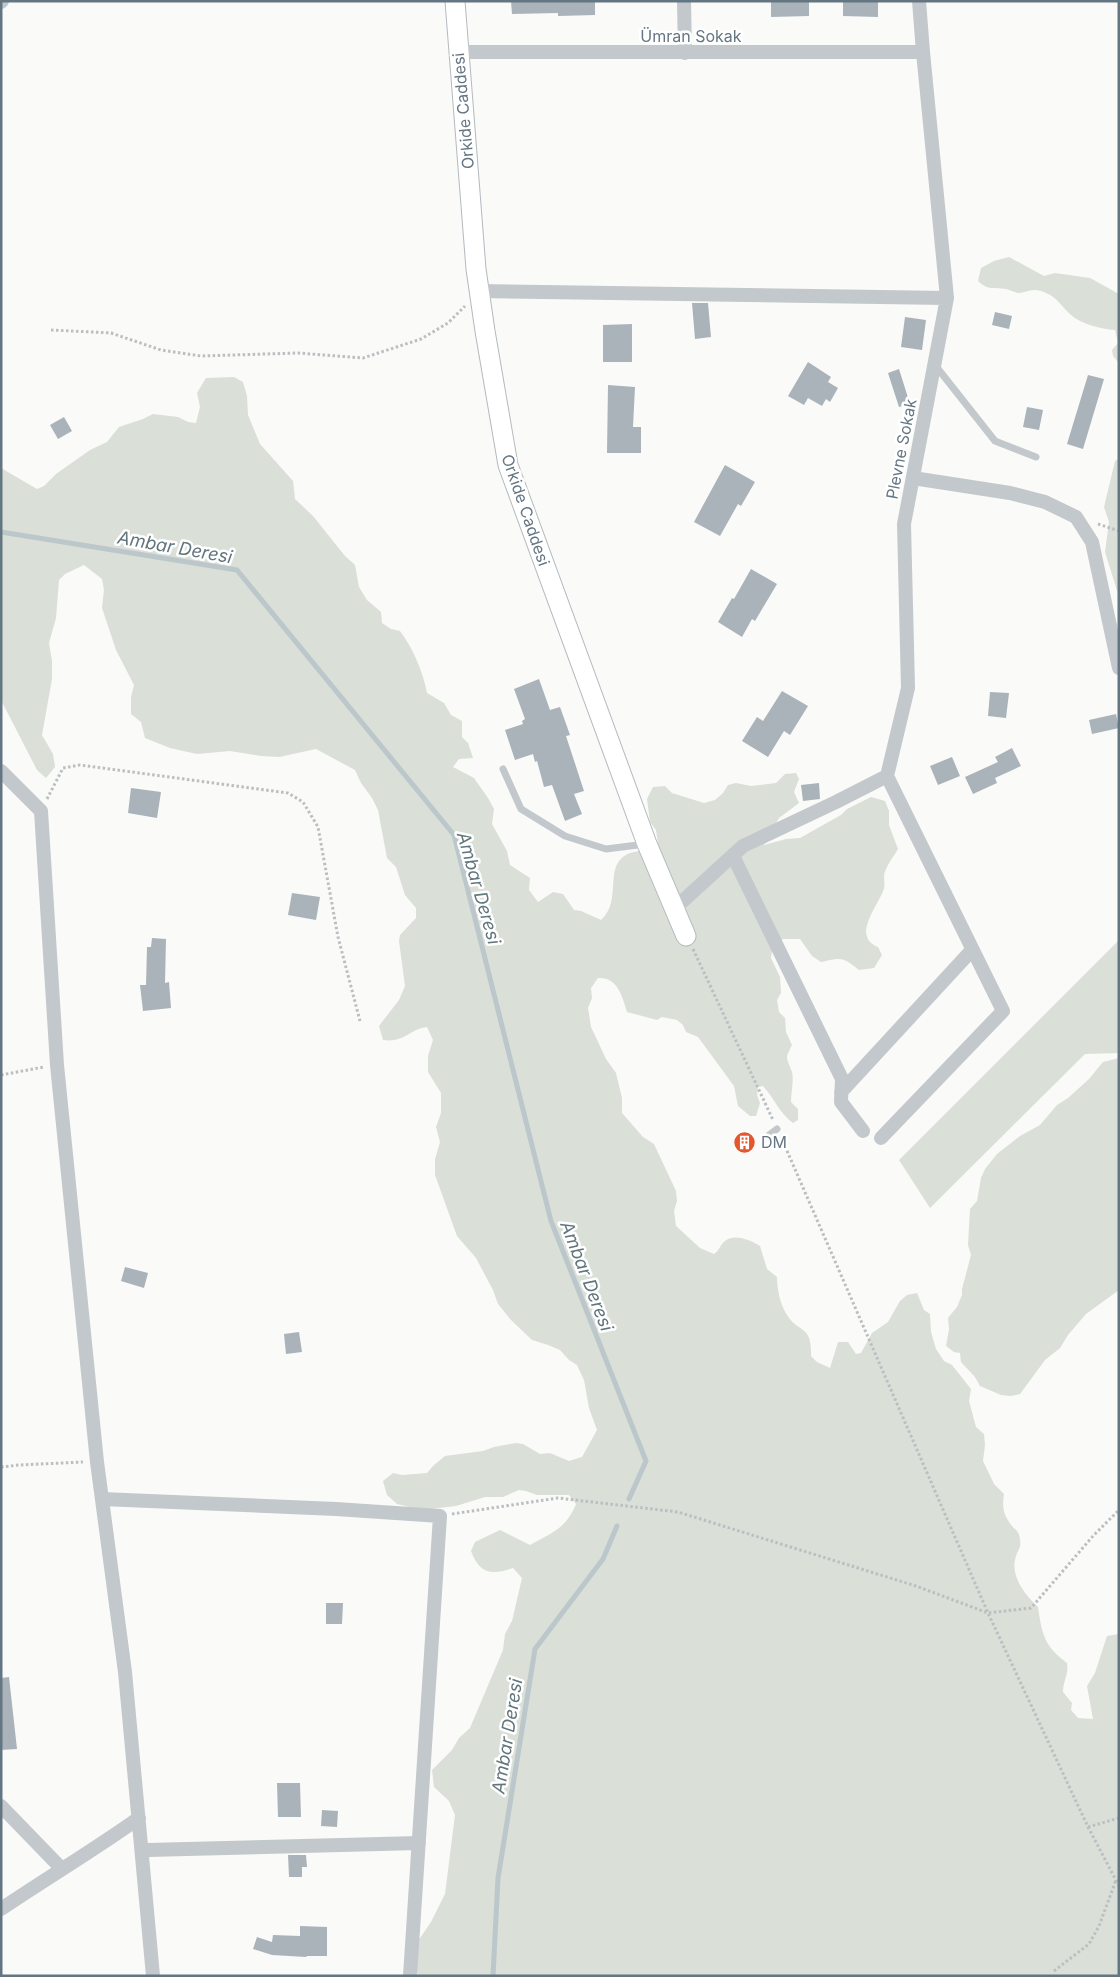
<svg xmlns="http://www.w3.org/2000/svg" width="1120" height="1977" viewBox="0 0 1120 1977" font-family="Inter,sans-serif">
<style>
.green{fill:#dadfd7}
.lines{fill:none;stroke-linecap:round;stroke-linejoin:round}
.stream{stroke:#bbc7cb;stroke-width:5}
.building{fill:#aab3b9}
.secondary-casing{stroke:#b3babf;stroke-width:21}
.path{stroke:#bbbfc2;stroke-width:3;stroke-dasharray:2.5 2.5;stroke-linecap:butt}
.lane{stroke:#c3c8cc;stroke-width:7}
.street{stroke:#c3c8cc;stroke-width:14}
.secondary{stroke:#fff;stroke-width:19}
.labels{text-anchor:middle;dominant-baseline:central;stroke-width:5;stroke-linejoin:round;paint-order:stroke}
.street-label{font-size:16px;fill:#657683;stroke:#fff}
.poi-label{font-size:16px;fill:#657683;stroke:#fff;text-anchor:start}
.water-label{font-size:18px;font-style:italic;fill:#60757c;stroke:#fff}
</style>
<rect width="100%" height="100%" fill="#fafaf8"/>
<path class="green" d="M1009,257L1044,276L1055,273L1090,278L1119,294V363L1113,356L1112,350L1118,343L1115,330C1101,329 1081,324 1071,315C1059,304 1057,296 1041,291C1030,288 1026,293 1018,293C1014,292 1010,290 1006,289C993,287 989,291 978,281L981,268L994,261Z
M234,377L243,382L247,396L248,415L260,444L293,481L295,499L313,516L345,556L355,565L359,587L367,600L381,612L382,623L391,629L400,631C413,648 423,672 427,693L444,703L451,715L462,721V737L468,743L473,758L459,759L453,767L474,778L488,798L494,809L492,824L507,851L510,865L530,878L529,890L538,902L553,892L563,894L574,910L581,911L601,920C626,898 597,857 639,851L646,857L656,858L658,844L656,830L650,822L647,799L653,787L665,786L672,793L704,803L715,800L723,793L728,785L736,783L751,786L776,783L785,774L796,773L799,779L794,792L799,803L779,818L764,845L786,839L800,838L841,815L847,809L871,797L885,801L889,811V825L898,849C894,856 885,867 884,876C884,880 885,884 884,888C880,904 850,936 878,947L882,955L874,968L859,970C843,957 842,957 821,962L812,956L800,939H783L773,945L771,958L780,977L781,993L777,1000L779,1012L785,1018L786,1032L792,1045C784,1060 787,1058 792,1072C794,1080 791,1093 791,1102L798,1109V1120L793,1123C780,1114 774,1098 763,1086L758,1087L757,1095L760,1103L756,1116H750L738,1106L734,1086L698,1037L686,1032L683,1025L677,1020L662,1017L657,1020L627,1012C622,996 618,977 598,978L591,988L592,998L588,1008L591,1027L606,1059L616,1073L622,1098V1113L643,1137L654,1144L676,1191L677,1201L674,1211L676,1226L700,1248L714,1254C719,1251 720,1245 725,1241C734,1233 751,1240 760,1246L767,1269L777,1277C777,1289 780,1304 787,1315C799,1334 812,1324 811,1356L817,1362L830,1368L838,1342H848L856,1354L861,1353L872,1333L888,1322L900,1301L907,1295L917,1293L924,1310L930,1314L931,1332L936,1349L944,1361L952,1365L971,1389L969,1401L976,1427L984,1434L985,1445L983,1461L994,1484L1004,1494C1002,1508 1003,1514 1012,1526C1015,1530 1018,1530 1019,1535C1023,1549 1017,1549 1015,1560C1011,1578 1027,1597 1038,1607C1042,1634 1044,1646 1067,1663C1069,1675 1063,1680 1063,1692L1072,1703L1071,1710L1078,1718L1093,1719L1087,1686L1095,1673L1107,1636L1119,1634V1976H418L417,1970L418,1941L431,1922L445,1894L455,1815L449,1801L434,1787L432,1770L452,1750L459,1738L470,1728L503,1650L505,1634L512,1621L522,1578L513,1568C492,1575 480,1575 471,1551L475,1542L500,1530L530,1545C551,1533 566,1529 576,1504L569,1495H537L526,1491L519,1490L503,1497H485L456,1506L422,1510L397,1504L387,1495L383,1481L393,1473L402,1475L427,1473L433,1466L445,1456L483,1451L494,1447L516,1443L523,1444L540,1454L550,1453L569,1461L582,1457L597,1430L589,1408L584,1380L577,1365L569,1360L560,1350L548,1345L532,1340L511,1320L498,1304L493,1290L476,1258L457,1236L435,1175V1159L440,1142L436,1127L441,1113V1093L428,1072V1056L433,1040L427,1027C409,1029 405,1043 383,1040L379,1026L399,1000L405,986L399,941L400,935L416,918V908L405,895L396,867L387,858L378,810L372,798L361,783L355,770L316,749L279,757L261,756L230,751L197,754L170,748L145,738L141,722L131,714V697L134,685L116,650L102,608L104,590L102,579L84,565L65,574L59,580L56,618L49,643L52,661V679L42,735L53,754L55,767L46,778L37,770L1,700V468L37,489L44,486L56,474L90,450L107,442L119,427L143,419L153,414L178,417L188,422L196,423L200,407L197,393L206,378Z
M1119,459V597L1105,552L1109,522L1104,507L1115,461Z
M1119,940V1053L1085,1054L930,1208L899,1160Z
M1119,1058V1290L1086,1314L1068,1335L1060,1348L1045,1360L1020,1394L1011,1396L1001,1395L980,1386L975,1377L961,1362L960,1353L954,1352L946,1346L949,1329L948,1318L957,1307L962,1295V1289L971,1255L968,1245L970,1209L977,1201L981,1178L985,1169L997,1154L1020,1136L1040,1125L1057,1105L1068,1098L1089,1079L1103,1062Z"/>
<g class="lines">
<path class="stream" d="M1,532L237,570L454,835L551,1221L646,1461L629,1499
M493,1976L498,1878L535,1649L603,1559L617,1526"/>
</g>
<path class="building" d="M511,1H595V15L558,16V13L512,14Z
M771,1H809V16L771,17Z
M843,1H878V17L843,16Z
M692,303H708L711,337L695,339Z
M995,312L1012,316L1009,329L992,325Z
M905,317L926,320L922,350L901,347Z
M632,324V362H603V325Z
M808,362L831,377L828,382L838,388L830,402L826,399L822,406L808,398L804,405L788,396Z
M899,369L910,404L899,407L888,373Z
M1088,375L1104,379L1083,449L1067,444Z
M608,385L635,387L633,427H641V453H607Z
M1027,407L1043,410L1039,430L1023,427Z
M64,417L72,431L58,439L50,425Z
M725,465L755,482L741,506L738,504L720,536L694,522Z
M751,569L777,584L755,621L752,619L742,637L718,622L732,598L734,599Z
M539,679L550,710L560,707L570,735L566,736L584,791L574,794L582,814L565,821L552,785L544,787L537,761L535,762L533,754L515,760L505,730L523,724L522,721L525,719L514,689Z
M782,691L808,706L790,735L784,731L768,757L742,741L757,717L763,721Z
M990,692L1009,693L1006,718L988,716Z
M1116,714L1119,728L1092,734L1089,720Z
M1012,748L1021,766L995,778L997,783L973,794L965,777L998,762L995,757Z
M952,757L960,776L938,785L930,766Z
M819,783L820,799L803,801L801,785Z
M131,788L161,792L157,818L128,813Z
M292,893L320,897L316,920L288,915Z
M152,938L166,939L165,983L169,982L171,1008L143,1011L140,985H146L147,947H151Z
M125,1267L148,1273L144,1288L121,1281Z
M299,1332L302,1352L286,1354L284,1334Z
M326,1603H343L342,1624H326Z
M9,1677L17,1749L1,1750V1678Z
M277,1783H300L301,1817H278Z
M322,1810L338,1811L337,1827L321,1826Z
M288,1855H306L307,1867H302V1877H289Z
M300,1926L327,1927V1956H307L306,1957L272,1955L253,1949L257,1937L272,1942L273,1935L300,1936Z"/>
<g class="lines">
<defs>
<path id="secondary" d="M455,1L476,269L485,331L508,465L647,844L686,936"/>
</defs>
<use href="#secondary" class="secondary-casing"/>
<path class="path" d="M51,330L111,333L161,350L201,356L298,353L363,358L421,339L448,323L465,306
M1098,524L1119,531
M47,799L63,768L80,765L288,793L303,802L318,827L338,937L360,1021
M693,949L773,1120
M1,1075L44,1067
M781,1137L988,1613L1088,1827L1119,1886
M1,1467L19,1465L83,1462
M452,1514L558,1498L678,1512L916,1586L988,1613L1031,1608L1093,1536L1119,1510
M1088,1827L1119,1818
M1054,1971L1089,1944L1099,1926L1116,1880"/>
<path class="lane" d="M935,365L995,441L1036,457
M503,769L521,809L565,836L606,849L646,844
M769,1135L777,1129"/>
<path class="street" d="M684,1L685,53
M1,2L2,1
M459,52H923
M479,291L947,298
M913,478L1010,493L1045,502L1076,517L1092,542L1119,668
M1,771L41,811L57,1065L97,1462L125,1672L153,1976
M733,856L842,1079L841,1102L863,1131
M674,909L743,846L836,802L887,776L908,688L904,524L947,298L923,52L919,1
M841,1092L972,950
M881,1138L1003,1011L887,776
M102,1499L336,1509L440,1516L410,1976
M1,1806L61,1868
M148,1850L419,1843
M1,1909C47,1878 94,1850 139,1818"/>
<use href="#secondary" class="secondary"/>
</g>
<defs>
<symbol id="building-disc" viewBox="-11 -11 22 22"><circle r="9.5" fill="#e4572e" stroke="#fff"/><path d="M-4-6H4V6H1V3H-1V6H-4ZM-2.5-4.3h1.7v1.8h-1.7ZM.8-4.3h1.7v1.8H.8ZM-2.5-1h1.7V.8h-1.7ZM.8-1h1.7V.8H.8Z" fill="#fff"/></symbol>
</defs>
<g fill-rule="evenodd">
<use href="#building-disc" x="732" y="1130" width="25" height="25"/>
</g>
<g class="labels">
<g class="street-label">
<text x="691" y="36">Ümran Sokak</text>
<text transform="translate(463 111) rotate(-95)">Orkide Caddesi</text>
<text transform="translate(901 449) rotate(-79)">Plevne Sokak</text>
<text transform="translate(526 510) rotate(71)">Orkide Caddesi</text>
</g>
<g class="poi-label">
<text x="761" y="1142">DM</text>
</g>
<g class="water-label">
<text transform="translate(175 547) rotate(10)">Ambar Deresi</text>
<text transform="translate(479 888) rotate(74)">Ambar Deresi</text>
<text transform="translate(587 1276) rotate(69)">Ambar Deresi</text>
<text transform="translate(507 1736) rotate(-81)">Ambar Deresi</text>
</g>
</g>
<rect width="1120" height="1977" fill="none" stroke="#657683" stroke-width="5"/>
</svg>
